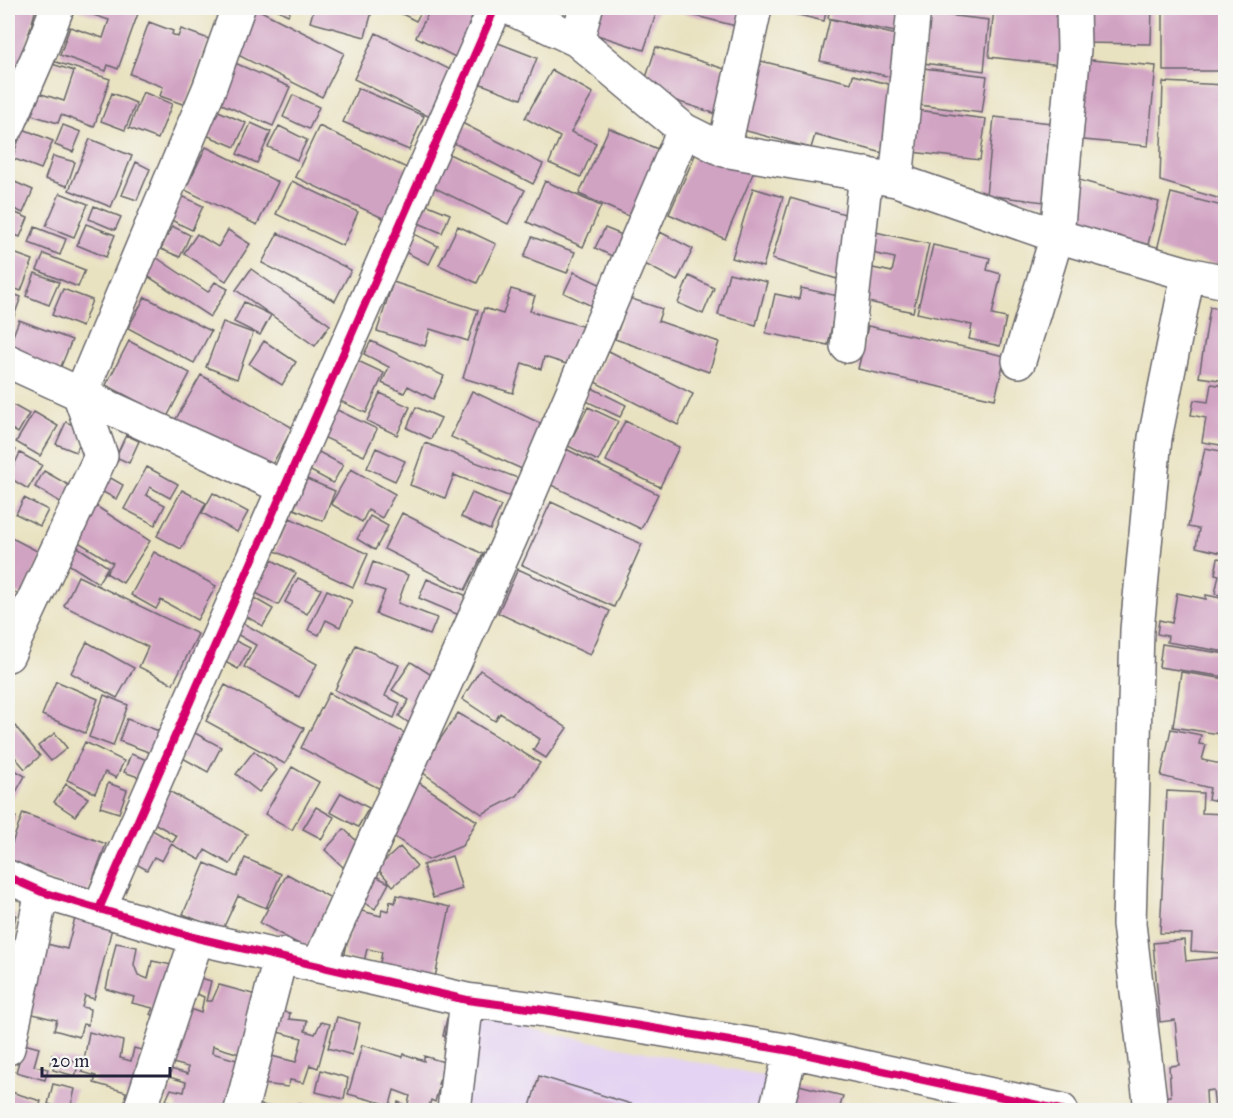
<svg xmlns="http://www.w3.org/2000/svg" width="1233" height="1118" viewBox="0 0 1233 1118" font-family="'IM FELL Great Primer',serif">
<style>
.built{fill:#e4d3f2}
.building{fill:#d1a3c3}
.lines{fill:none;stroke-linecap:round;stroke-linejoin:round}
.minor-casing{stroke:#68656a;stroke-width:36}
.minor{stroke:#fff;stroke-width:33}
.cycleway-casing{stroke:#f6f6f2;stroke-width:11}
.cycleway{stroke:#d6006c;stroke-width:8}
</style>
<rect width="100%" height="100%" fill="#f6f6f2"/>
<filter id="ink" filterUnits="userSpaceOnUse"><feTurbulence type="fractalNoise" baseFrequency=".0167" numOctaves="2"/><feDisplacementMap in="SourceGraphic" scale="12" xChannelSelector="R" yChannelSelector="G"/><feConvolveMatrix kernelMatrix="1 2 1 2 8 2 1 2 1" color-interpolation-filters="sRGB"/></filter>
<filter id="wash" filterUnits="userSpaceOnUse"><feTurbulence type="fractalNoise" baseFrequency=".008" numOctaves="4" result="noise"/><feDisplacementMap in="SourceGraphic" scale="24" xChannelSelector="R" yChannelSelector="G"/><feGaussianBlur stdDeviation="1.35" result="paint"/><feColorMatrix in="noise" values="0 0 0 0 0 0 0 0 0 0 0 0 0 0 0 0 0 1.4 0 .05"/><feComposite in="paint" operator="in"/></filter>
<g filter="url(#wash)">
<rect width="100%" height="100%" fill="#e9e2c0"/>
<path class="built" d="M470,1017L771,1077L763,1110H457Z"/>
<g id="blocks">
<path class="building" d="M8,8H36L20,68L8,64Z
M79,8H140L118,69L108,65L106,71L60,55L70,27L103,38L109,20L78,10Z
M255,8L344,53L322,97L232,52Z
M274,8H292L288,15Z
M314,8H373L365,37L310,22Z
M390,8H423L416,21Z
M431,8H477L484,11L459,59L416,37Z
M596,8H658L644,50L588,32Z
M681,8H749L744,28L680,12Z
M770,8H827L824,21Z
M830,8H900L895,32L828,18Z
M994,8H1068L1062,65L989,57Z
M1082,8H1152L1151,44L1082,43Z
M1163,8H1226V71H1163Z
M929,13L989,20L984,71L923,63Z
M830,19L905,37L896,78L820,61Z
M149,22L173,31L172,34L178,37L181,29L209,39L185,105L160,96L163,87L130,74Z
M376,33L455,72L432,118L354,79Z
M493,41L537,58L521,99L476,82Z
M656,47L737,73L723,116L642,90Z
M1080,59L1156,66L1148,146L1073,139Z
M53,61L110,79L94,127L61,115L58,123L28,114L35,92L64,101L74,71L52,64Z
M761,61L851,83L853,75L900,87L883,153L815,135L811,148L743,130Z
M235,63L290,87L273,126L217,102Z
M923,68L987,76L982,113L919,105Z
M552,70L593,93L571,132L596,143L581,177L549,163L560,137L525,118Z
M1163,82L1226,85L1224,200L1160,181Z
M358,88L424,116L409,150L343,122Z
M143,92L172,104L158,139L129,128Z
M112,93L136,103L125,130L101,121Z
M293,95L319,107L309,129L283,117Z
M216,110L246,123L235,147L206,135Z
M917,110L986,119L980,160L912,152Z
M994,117L1061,124L1053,203L986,195Z
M458,121L543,164L533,184L448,140Z
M251,123L271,132L257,163L237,154Z
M63,125L81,132L73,152L55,145Z
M279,126L307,140L297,160L268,147Z
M319,126L409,169L385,219L295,177Z
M609,128L662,151L633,218L579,194Z
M23,129L53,141L41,169L12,158Z
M90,139L132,156L111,207L69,190Z
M699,146L754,171L725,239L669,214Z
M206,147L278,182L257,225L185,190Z
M447,153L525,190L508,224L431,186Z
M53,156L75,162L67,186L45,179Z
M136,162L150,169L137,200L122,195Z
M8,179L33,190L23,213L8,206Z
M1079,180L1159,202L1147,248L1067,227Z
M292,181L358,212L343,246L276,214Z
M545,181L601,206L583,247L527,222Z
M753,188L783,197L763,267L732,258Z
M60,193L88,204L74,237L46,226Z
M1171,193L1226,207V242L1220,265L1157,250Z
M182,196L203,206L192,230L171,220Z
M790,198L855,217L837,279L772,259Z
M423,203L450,214L442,233L416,222Z
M94,206L121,217L115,230L89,219Z
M8,210L28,218L20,237L8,232Z
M86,224L115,235L106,257L77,245Z
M172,226L190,235L180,257L161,249Z
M458,226L496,244L477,283L439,265Z
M35,227L66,239L60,255L29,243Z
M605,228L627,237L618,259L595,248Z
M228,230L250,244L226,281L184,253L197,234L218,247Z
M871,231L929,244L913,312L864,301L868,267L892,272L895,258L867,252Z
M660,232L693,249L677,281L643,263Z
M278,233L351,270L335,301L262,263Z
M412,233L438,246L429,264L403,251Z
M532,237L575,252L567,273L524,257Z
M933,245L990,258L987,270L1001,274L992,315L1006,318L1000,346L969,339L972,325L917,313Z
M8,251L33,260L21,291L8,286Z
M44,254L85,270L78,287L37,270Z
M157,258L208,292L215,282L228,289L210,317L146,275Z
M251,269L330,325L315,346L236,290Z
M574,272L608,288L598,309L564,293Z
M35,273L59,282L49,305L26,296Z
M729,273L767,282L756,325L718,315Z
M689,276L714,288L703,314L678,303Z
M393,282L478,310L468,341L430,329L425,346L377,331Z
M801,288L838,296L828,345L766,333L775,294L799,299Z
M63,289L92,300L82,327L52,315Z
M511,289L535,296L530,311L585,327L573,366L544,357L541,369L522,363L513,393L463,378L484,308L503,314Z
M8,292L21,297L13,319L8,316Z
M145,297L211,331L194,363L128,328Z
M629,298L662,309L658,321L719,342L709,372L615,339Z
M244,302L271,315L260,335L234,322Z
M1210,307L1226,310V381L1199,377Z
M19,320L72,340L57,376L8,349Z
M223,322L253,333L237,379L206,367Z
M868,326L1005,356L995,399L858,369Z
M129,341L190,373L167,417L106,385Z
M264,341L296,362L282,385L249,364Z
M371,341L444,376L433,399L408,386L404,393L382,383L389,367L364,354Z
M609,351L693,394L678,425L593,381Z
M358,361L384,373L366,413L340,401Z
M201,375L293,428L266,475L173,424Z
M1211,384L1226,386V446L1202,442L1206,418L1191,415L1194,400L1208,402Z
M590,387L626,405L620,417L584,400Z
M472,391L544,425L524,470L451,437Z
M380,393L410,407L397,435L367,421Z
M11,404L29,414L18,433L8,427V411Z
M416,407L441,418L431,439L407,428Z
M588,407L618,421L598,461L568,446Z
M335,409L377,429L364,456L323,437Z
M34,412L58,426L40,456L16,442Z
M625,421L679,447L660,487L606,461Z
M66,422L85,430L76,452L56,444Z
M126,435L139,441L129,463L116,457Z
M425,443L523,480L516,499L454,475L445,498L410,485Z
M8,445L16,450L8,465Z
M376,448L405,461L395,481L367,468Z
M1205,448L1226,452V554L1196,547L1199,529L1188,527Z
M566,449L658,494L641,529L549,484Z
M317,451L343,465L333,483L307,469Z
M20,453L42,465L28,489L8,477Z
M147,467L178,484L170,498L150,487L146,495L165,505L155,525L124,509Z
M351,469L395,494L382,518L368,510L362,522L331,504Z
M44,471L72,487L62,503L35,487Z
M109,477L123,485L116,499L101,491Z
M307,479L335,491L323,521L294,509Z
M182,490L206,503L181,549L157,536Z
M213,493L248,512L237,532L202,513Z
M472,493L501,506L490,530L461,517Z
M24,498L48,510L40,526L16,514Z
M551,502L642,544L614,607L522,565Z
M96,506L150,541L123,583L106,573L113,563L75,540Z
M402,513L483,554L465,590L384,549Z
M370,516L388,526L375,550L357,539Z
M290,518L368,554L353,587L275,551Z
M8,536L43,554L22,596L8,589Z
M76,546L108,567L98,583L65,562Z
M154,552L216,586L197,620L161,600L156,609L131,595Z
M1218,558L1226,560V596L1215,594L1219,575L1215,574Z
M272,560L296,573L278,605L254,592Z
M373,562L408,575L398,603L437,618L430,635L376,614L385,591L365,584Z
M518,569L610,611L590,655L498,613Z
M78,576L198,634L173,684L139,667L148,647L64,606Z
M298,578L321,589L307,614L285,602Z
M427,579L467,596L459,615L419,598Z
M327,590L352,601L340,627L326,620L319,635L308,630Z
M8,592L22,603L8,624Z
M1177,593L1206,599V595L1226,599V652L1167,642L1168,636L1157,634L1159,620L1172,623Z
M252,597L273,609L263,626L242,614Z
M239,621L317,664L299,697L244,667L256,645L233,632Z
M228,637L250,648L238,669L216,657Z
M87,642L134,668L117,698L71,673Z
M1162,644L1226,654V677L1159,667Z
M356,645L399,665L385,696L400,703L394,718L335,690Z
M411,662L441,681L412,725L399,716L409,700L392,690Z
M480,670L567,728L546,758L533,750L540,739L500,713L495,721L462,699Z
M1181,672L1226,679V735L1173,727Z
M56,681L98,699L85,733L42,715Z
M225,685L304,728L285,764L206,721Z
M329,693L414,738L386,792L301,748Z
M104,695L128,705L113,746L89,737Z
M458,713L540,763L517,796L482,814L419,770Z
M127,719L159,731L151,753L119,741Z
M15,726L40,756L25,769L8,749V733Z
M1171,729L1201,735L1199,744L1206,745L1202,760L1226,765V803L1208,799L1210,788L1161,776Z
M193,732L221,747L208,772L179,756Z
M55,733L67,748L51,761L38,746Z
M85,742L124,761L116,778L105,772L95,793L67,780Z
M254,751L277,770L259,792L236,774Z
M131,754L147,760L141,778L124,772Z
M8,766L25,776L8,806Z
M292,767L319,782L292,830L265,814Z
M418,782L477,821L462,846L428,860L386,831Z
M108,783L127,790L119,813L100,807Z
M66,784L88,798L75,816L54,802Z
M169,791L247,834L230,864L205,850L200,860L171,844L162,861L154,857L147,870L131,861L149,828L173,842L177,836L152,822Z
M1167,791L1203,793L1202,813L1226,814L1223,953L1191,951L1192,934L1160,933Z
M341,793L369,808L358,827L330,812Z
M316,807L334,817L322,839L303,829Z
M8,813L16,817L8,835Z
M23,813L106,844L87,895L8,866V854Z
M344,829L363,847L344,868L325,850Z
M400,847L417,866L393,886L377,868Z
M452,856L462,889L433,898L423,865Z
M245,858L281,874L266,908L238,896L222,931L183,914L205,863L237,877Z
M287,874L333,899L306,948L260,923Z
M372,874L389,883L375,909L358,899Z
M397,895L450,907L434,982L406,976L407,969L380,963L382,952L367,949L364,962L344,958L354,909L381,916L382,909L388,911L390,901L395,903Z
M8,913L16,915L8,950Z
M75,918L112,928L94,999L85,996L82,1007L90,1009L88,1025L83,1024L79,1037L54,1030L57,1020L25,1012L47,944L67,949Z
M1184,940L1186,961L1226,957V1110H1215L1213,1090L1206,1091L1207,1110H1159L1158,1097L1171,1096L1169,1066L1179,1065L1175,1020L1160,1022L1153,943Z
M116,943L137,947L134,965L138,975L148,979L152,961L177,966L162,1018L150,1014L153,1008L132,1003L134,997L106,989Z
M194,976L211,981L206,1001H212L219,985L260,996L243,1055L213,1046L212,1053L247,1063L243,1076L233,1075L226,1110H177V1104L166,1100L171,1089L184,1092L186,1082L169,1077L165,1088L158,1086L163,1067L188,1074V1067L165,1061L171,1034L182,1037L187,1008L201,1013L204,997L190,991Z
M283,1012L290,1013L289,1019L307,1021L305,1031L315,1034L321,1022L330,1024L318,1068L310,1065L304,1083L290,1080L288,1087L263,1084L271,1056L296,1062L302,1038L277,1032Z
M337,1017L360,1023L352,1055L328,1048Z
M447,1018L458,1020L453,1039L443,1036Z
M89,1032L123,1041L120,1058L131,1061L134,1048L141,1050L134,1099L125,1097L126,1092L94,1083L96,1076L82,1072Z
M24,1044L39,1048L34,1066L48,1069L45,1080L16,1072Z
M362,1045L403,1057L404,1054L424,1061V1056L444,1062L449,1082L440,1079L438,1084L443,1085L442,1092L438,1091L435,1102L431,1100L428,1110L407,1107L410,1096L394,1090L390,1105L348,1094Z
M52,1055L79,1062L75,1076L53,1070L54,1065L50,1064Z
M321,1070L348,1078L344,1099L316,1092Z
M539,1076L651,1110H529Z
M53,1084L75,1089L70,1110L48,1104Z
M795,1084L843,1096L839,1110H788Z
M11,1092L41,1101L39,1109L43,1110H8Z
M398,1102L403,1104L401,1106L404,1110H388L390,1105L396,1107Z
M300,1103L320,1108L319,1110H299Z
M257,1104L285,1110H255Z
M75,1105L94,1110H74Z"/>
</g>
</g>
<g filter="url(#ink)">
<use href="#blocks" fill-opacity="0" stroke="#68656a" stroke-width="1.5"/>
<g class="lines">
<defs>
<path id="minor" d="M510,8L577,40L684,130L724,150L896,180L1057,236L1188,274L1226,282
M577,40L586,8
M8,126L41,50L57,8
M724,150L755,8
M896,180L914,8
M847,346L866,174
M8,361L285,488
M1019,361L1057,236L1074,49L1073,8
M8,655L101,456L80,396L209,89L238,8
M8,877L42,892L197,938L467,1000L544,1010L791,1051L1061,1110
M99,909L495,8
M318,966L511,537L684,130
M8,1048L42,892
M140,1110L197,938
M241,1110L281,955
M454,1110L467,1000
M776,1110L791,1051
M1151,1110L1129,924L1137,630L1155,438L1188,274"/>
</defs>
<use href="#minor" class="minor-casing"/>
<use href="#minor" class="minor"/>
<defs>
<path id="cycleway" d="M8,877L42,892L197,938L467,1000L544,1010L791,1051L1061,1110
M99,909L495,8"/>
</defs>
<use href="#cycleway" class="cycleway-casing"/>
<use href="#cycleway" class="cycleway"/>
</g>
</g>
<rect width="1233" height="1118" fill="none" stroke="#f6f6f2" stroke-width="30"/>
<path d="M42 1067v9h128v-9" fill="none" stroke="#22223b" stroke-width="3"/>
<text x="51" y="1067" font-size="18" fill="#22223b" stroke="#f6f6f2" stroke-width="4.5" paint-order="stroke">20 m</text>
</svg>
